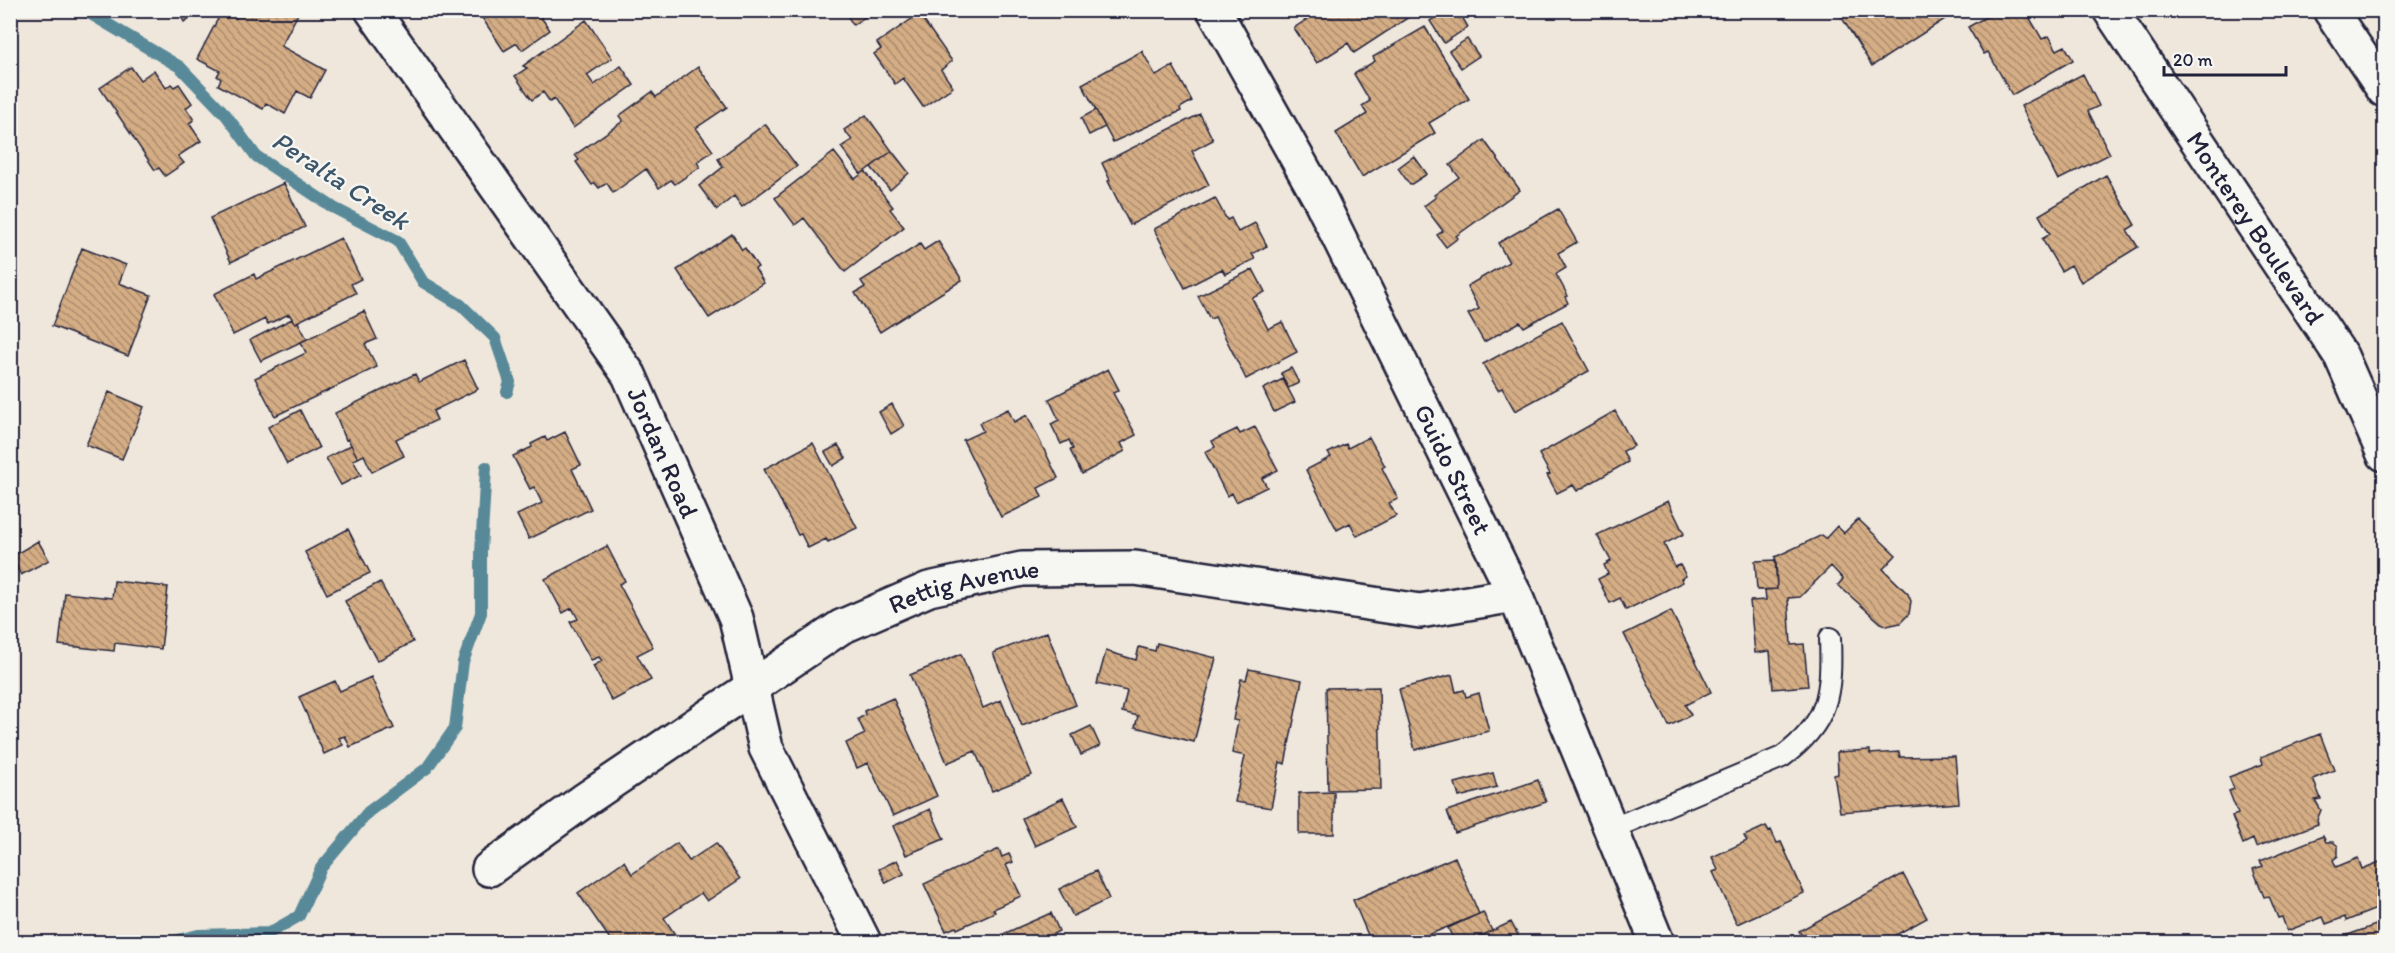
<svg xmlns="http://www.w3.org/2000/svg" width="2395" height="953" viewBox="0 0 2395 953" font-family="Itim,sans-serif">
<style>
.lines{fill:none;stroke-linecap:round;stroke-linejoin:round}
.stream{stroke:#598998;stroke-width:12}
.building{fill:url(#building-back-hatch);stroke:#22223b;stroke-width:1.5}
.lane-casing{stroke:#22223b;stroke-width:24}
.street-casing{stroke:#22223b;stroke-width:38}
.secondary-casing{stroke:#22223b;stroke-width:38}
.highway-casing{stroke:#22223b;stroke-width:38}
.lane{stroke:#f6f6f2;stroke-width:20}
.street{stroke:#f6f6f2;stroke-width:33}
.secondary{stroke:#f6f6f2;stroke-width:33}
.highway{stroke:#f6f6f2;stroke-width:33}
.labels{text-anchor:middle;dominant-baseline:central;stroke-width:4.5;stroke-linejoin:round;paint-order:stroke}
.street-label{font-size:26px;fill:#22223b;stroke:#f6f6f2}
.water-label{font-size:27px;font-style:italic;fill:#3d566a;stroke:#f6f6f2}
</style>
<defs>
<pattern id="building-back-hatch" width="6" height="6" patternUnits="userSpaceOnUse" patternTransform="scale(1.5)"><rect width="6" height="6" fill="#d4ad85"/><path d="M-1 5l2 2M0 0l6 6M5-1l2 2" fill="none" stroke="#ac8c6e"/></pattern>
</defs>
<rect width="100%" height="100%" fill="#efe7dc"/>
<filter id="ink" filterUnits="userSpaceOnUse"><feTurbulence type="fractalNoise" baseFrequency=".0167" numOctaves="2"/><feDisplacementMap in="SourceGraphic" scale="12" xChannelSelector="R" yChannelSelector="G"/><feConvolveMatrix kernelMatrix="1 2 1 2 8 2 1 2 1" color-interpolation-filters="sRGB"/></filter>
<g filter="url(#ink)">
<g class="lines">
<path class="stream" d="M84,10L180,67L226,115L256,156L334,208L398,241L423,282L461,305L495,338L510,382L507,392
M170,942L198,935L269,933L299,916L321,868L368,812L427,768L455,728L463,662L481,613V552L486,467"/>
</g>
<path class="building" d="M178,10H203L184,22Z
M240,10H296L299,12L281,46L325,70L310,98L297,91L285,114L266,103L263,109L218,85L221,79L217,76L220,71L197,59L222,11L236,18Z
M477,10H536L550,30L522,50L517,43L504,51Z
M844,10H875L853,25Z
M1321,10H1409L1412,15L1354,53L1348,43L1317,63L1294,28Z
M1446,10H1458L1468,27L1444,43L1430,21Z
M1837,10H1959L1872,66Z
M1998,10H2000L2005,18L2018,10H2025L2042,39L2049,36L2057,50L2065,46L2073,60L2012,95L1988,52L1984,54L1968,27Z
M919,14L952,61L941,70L953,87L923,107L903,78L895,84L874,54L881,49L877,43Z
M586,20L612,58L587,75L594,85L621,66L634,85L573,128L554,99L550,102L543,92L532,100L515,76L527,68L523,66Z
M1425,27L1469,99L1429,123L1435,133L1362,177L1336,133L1367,114L1362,106L1370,101L1354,74L1375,61L1373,57Z
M1467,39L1479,56L1461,68L1449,51Z
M1142,51L1156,76L1173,66L1192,101L1180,108L1181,111L1113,142L1082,84Z
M131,67L140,80L154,70L166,88L171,84L174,87L179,84L192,103L186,108L194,120L189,123L201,141L178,156L184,163L165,176L159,168L155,170L100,88Z
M698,67L727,107L696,128L713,151L697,162L700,167L675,184L671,180L659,188L646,169L613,193L607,183L599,188L595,183L592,185L576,162L579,160L575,155L623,121L619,116L652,92L656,97Z
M2083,74L2099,106L2088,111L2110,154L2058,180L2021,106Z
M1096,110L1105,127L1089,135L1081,118Z
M1200,114L1213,140L1192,151L1209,185L1130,225L1108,181L1110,180L1102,163Z
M866,115L892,151L861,174L841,147L852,140L844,130Z
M765,124L797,166L742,207L734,196L717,210L699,186L723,167L718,159Z
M1484,140L1520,190L1456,236L1458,238L1446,247L1437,235L1443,231L1424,206L1436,197L1434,195L1459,177L1450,165Z
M892,151L909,173L890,190L871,167Z
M834,152L855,179L865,171L893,207L890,209L904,227L845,272L804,218L795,225L775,198Z
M1414,156L1427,174L1410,185L1398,168Z
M2106,175L2135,225L2127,230L2138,247L2081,282L2071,265L2061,271L2042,239L2050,234L2039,215Z
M284,183L305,227L231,262L210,218Z
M1215,198L1227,220L1231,218L1238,232L1255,223L1267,246L1252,254L1255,259L1225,274L1222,269L1185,288L1154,229Z
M1558,209L1577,242L1558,253L1566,268L1556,274L1568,296L1565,297L1568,303L1524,327L1520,322L1484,342L1468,314L1479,309L1467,286L1509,262L1498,243Z
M732,234L742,250L745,248L758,267L755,269L764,283L709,318L677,270Z
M341,238L361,279L351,284L356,293L295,323L289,314L268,324L265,319L233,335L214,294L254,274L256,279Z
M938,241L962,280L880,332L855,293L865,287L861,281L920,244L924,250Z
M82,248L126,265L119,283L151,295L128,356L52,326Z
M1253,269L1265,292L1252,298L1268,329L1282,322L1297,352L1246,379L1215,317L1210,319L1198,296Z
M364,311L377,339L365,344L377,367L275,416L255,378L306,353L301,342Z
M292,319L295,323L298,322L307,339L261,361L250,340Z
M1562,321L1589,371L1515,411L1502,388L1498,390L1483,364Z
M464,360L478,389L433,411L437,420L396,439L404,456L372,472L364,455L358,458L348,439L346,440L335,413L415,374L419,382Z
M1291,368L1299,383L1288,388L1281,373Z
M1108,369L1119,390L1113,393L1136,435L1121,443L1125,451L1082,474L1070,450L1073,449L1069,440L1061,444L1051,424L1059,420L1049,399Z
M1283,379L1295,402L1274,412L1263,389Z
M109,392L144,407L122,459L86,445Z
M892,404L904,426L891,434L879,412Z
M1008,409L1014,422L1027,415L1058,478L1038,488L1042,497L1001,517L963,440L983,431L979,423Z
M300,410L319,448L287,464L268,427Z
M1615,411L1634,446L1623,451L1628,462L1577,491L1573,485L1557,493L1547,475L1550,474L1539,454Z
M1255,427L1278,470L1262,478L1267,487L1236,502L1232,493L1227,496L1205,452L1215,447L1212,441L1237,429L1240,434Z
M565,432L581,465L572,469L591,509L529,539L517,515L542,503L534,487L530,489L513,456L532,447L531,444L545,437L547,441Z
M1369,437L1385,466L1382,468L1398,499L1389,503L1396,516L1357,536L1350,523L1337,530L1306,470L1331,457L1328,453L1346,444L1348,448Z
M813,443L857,528L828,542L826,539L808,548L801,534L798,535L764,469Z
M351,445L358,458L353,460L361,475L341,485L326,458Z
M838,445L846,458L833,466L825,452Z
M1668,501L1684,534L1664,544L1675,567L1680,565L1686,576L1681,579L1683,582L1626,610L1620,598L1610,603L1598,579L1608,574L1604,565L1611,561L1597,535Z
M1858,519L1896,555L1883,569L1908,594L1911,601L1909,614L1900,623L1887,626L1881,623L1838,585L1843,579L1831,566L1800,597L1788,598L1791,645L1804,644L1808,686L1773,689L1770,651L1755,653L1750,601L1766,600L1765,590L1777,589L1775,557L1822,535L1826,538L1837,526L1844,533Z
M348,529L370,573L327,594L305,552Z
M38,541L49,560L21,575L11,557Z
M607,546L625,581L619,584L653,647L637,655L651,680L612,701L593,666L602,661L599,657L591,660L570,622L578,619L572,608L563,613L545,579Z
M1776,560L1777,589L1757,590L1755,561Z
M114,581L168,587L161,649L115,643L114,651L59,645L65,593L112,598Z
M380,582L413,642L377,661L345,601Z
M1671,611L1711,692L1685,705L1691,715L1669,726L1624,634Z
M1047,632L1076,705L1022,726L993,653Z
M1157,643L1216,658L1194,742L1135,727L1138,716L1122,712L1127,691L1097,684L1106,651L1136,660L1139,647L1155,651Z
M961,654L983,708L1001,700L1032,775L992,791L975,751L947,763L910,675Z
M1249,669L1302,680L1285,764L1280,762L1271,808L1235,802L1245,756L1232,753L1238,721L1233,720L1241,679L1246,680Z
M1452,675L1456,692L1464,690L1466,697L1479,693L1489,731L1415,750L1399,689Z
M371,677L394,728L350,747L345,736L339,738L343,745L324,754L299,697L335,681L340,691Z
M1379,687L1381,789L1328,790L1326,688Z
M893,698L937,796L893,816L868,763L857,768L846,743L865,734L858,719L865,715L864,711Z
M1091,726L1100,746L1081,755L1072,735Z
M2320,734L2334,770L2313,779L2321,799L2315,800L2321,810L2317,820L2318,824L2256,847L2253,839L2243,844L2232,816L2238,814L2229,791L2234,789L2229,777L2263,764L2261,757Z
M1870,750V754L1899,752L1900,757L1955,756L1959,803L1840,812L1834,775L1838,774L1837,752Z
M1493,773L1497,787L1459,797L1455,783Z
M1538,780L1546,802L1455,833L1447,811Z
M1334,792V834H1299V793Z
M1063,798L1077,827L1035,846L1022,818Z
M930,809L944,839L906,855L893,826Z
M1766,826L1769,831L1771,830L1777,843L1781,842L1804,893L1737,924L1713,872L1718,870L1712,857L1747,841L1744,836Z
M2323,836L2326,842H2333L2338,846V856L2333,860L2336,867L2358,858L2362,869L2382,861L2384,866V906L2346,921L2345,917L2326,924L2323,917L2287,931L2282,917L2278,918L2269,896L2264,897L2253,869L2263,866L2260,861Z
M677,843L689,861L716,843L740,879L707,901L701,893L664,918L678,939L673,942H612L578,893L624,861L632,874Z
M999,849L1002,857L1009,854L1013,862L1006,865L1021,896L993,909L995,912L957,929L956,927L946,931L924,884Z
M1455,857L1479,914L1411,942H1371L1353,900Z
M897,860L904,874L886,883L879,869Z
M1096,871L1109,899L1073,916L1059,889Z
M1903,874L1927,918L1883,942H1806L1799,931Z
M1483,912L1492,931L1467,942H1455L1448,928Z
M1051,913L1059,931L1049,936L1051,942H996L1005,938L1003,934Z
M1511,922L1521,941L1467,942L1492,931Z
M2384,922V942H2328Z
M727,934L732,942H707L715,937L718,940Z"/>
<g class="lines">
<defs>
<path id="lane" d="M1611,829L1782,757C1829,723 1832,693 1830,638"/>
<g id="street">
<path id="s1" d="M372,10L629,375L736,618L766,748L864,942"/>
<path id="s2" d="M1214,10L1320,199L1515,595L1657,942"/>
<path id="s3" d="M489,869L586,799L841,627L929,589L1022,569L1135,568L1420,611L1515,595"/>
</g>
<g id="secondary">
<path id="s4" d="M2110,10L2341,356L2384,454"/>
</g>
<path id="highway" d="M2330,10L2384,90"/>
</defs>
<use href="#lane" class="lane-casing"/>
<use href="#street" class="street-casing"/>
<use href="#secondary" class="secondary-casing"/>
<use href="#highway" class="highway-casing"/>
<use href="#lane" class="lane"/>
<use href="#street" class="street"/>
<use href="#secondary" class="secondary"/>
<use href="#highway" class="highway"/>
</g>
</g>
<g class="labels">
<g class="street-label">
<text stroke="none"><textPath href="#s4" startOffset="262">Monterey Boulevard</textPath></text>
<text stroke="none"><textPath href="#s1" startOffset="531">Jordan Road</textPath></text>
<text stroke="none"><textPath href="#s2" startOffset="518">Guido Street</textPath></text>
<text stroke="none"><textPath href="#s3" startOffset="558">Rettig Avenue</textPath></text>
</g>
<g class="water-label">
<text transform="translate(341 180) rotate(33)">Peralta Creek</text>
</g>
</g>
<rect width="2395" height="953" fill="none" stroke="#f6f6f2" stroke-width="36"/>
<rect x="18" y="18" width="2359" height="917" fill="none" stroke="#22223b" stroke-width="2" filter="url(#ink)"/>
<path d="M2164 66v9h122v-9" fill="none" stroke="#22223b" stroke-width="3"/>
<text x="2173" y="66" font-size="18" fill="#22223b" stroke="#f6f6f2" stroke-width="4.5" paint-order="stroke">20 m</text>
</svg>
